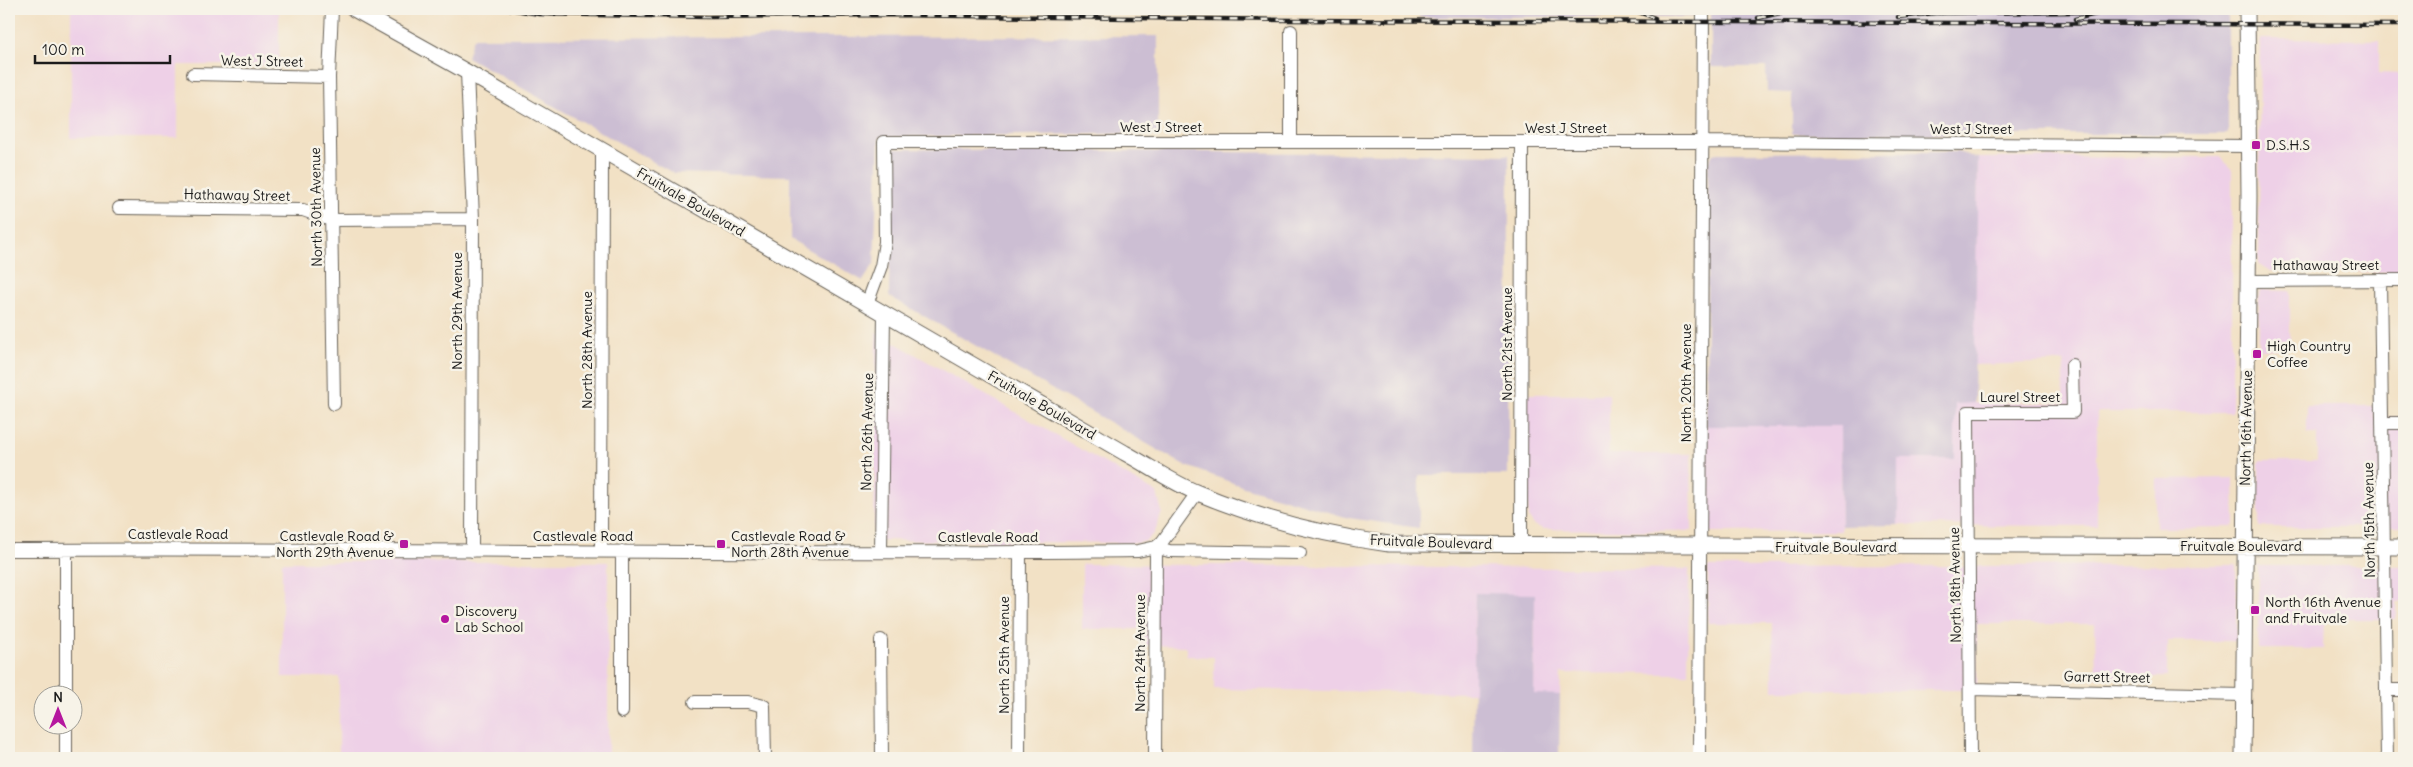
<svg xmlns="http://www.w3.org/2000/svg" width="2413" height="767" viewBox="0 0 2413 767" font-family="Delius,sans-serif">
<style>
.built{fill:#eed0e7}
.industrial{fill:#ccbed3}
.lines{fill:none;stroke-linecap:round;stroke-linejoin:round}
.minor-casing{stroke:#676157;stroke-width:14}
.major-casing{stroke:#676157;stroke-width:17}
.minor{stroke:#fff;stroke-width:12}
.major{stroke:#fff;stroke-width:15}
.rail-casing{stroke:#1c1c1c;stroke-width:4.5}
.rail{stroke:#f7f3e8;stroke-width:2.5;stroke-dasharray:8;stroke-linecap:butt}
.poi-dot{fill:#b5179e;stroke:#f7f3e8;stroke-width:2}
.labels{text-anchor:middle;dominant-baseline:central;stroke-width:5;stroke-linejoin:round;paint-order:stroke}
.street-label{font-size:14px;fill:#1c1c1c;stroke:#f7f3e8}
.poi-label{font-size:14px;fill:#1c1c1c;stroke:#f7f3e8;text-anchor:start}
</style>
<rect width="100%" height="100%" fill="#f7f3e8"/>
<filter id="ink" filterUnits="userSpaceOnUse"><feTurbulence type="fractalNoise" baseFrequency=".02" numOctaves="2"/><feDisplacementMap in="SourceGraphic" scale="10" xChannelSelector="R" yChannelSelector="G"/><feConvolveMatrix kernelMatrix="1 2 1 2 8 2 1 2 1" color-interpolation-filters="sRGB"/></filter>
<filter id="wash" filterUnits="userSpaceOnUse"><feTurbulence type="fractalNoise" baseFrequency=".0096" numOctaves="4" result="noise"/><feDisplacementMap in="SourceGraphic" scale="20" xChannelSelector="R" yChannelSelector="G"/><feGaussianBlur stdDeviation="1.12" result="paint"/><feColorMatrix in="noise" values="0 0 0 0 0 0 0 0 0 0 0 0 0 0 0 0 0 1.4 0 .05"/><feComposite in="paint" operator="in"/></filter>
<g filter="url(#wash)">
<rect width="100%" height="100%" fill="#f2e1c5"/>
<path class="built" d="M71,9H279V65H178V138H71Z
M2260,39L2379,40V73L2404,74V272L2270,271L2259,264Z
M2221,157L2232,170V412H2097V526L1898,525V459L1955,403H2063L2064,362L1974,365L1978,158Z
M2262,290L2290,291V349H2259V293Z
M876,332L1157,493L1162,512L1155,532L1146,541L1138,543L874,540Z
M1527,394H1609V454H1691L1692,531L1543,529L1534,525L1528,517Z
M2307,406H2374V417H2404V527H2259V461H2317V434H2307Z
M1706,426H1840L1841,531L1707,532Z
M2234,478L2235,524L2232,527L2156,528V479Z
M282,562H608V758H339V677H282Z
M1082,564L1689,569L1688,674L1561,673L1560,695H1534L1535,595L1475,594L1474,693L1214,689V657L1187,656L1186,646L1140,645V629H1082Z
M2236,565V641H2167V677H2096L2095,624H1977V690H1773L1772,623H1708V567Z
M2258,566H2404V601L2396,602V619H2324L2323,649H2258Z"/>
<path class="industrial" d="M544,9H876V11L551,10Z
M1419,9H1693V17H1419Z
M1711,9H2228V134H1792V93L1767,92L1766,67H1711Z
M1158,36V133L879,137L874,264L863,281L790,239V176L673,173L467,57L473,38Z
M892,149L1509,155L1508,475H1419V528L1349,518L1244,487L1184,465L889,296Z
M1957,152L1978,158L1974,403L1955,404V459H1898V525L1841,526L1840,426H1706L1708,162L1713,154L1718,153Z
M1475,593L1535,594L1534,694L1560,695L1559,758H1473Z"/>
</g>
<g filter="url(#ink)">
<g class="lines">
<defs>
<path id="minor" d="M332,9L329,77L334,404
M1291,31V142
M467,72L473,219L472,551
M193,74L329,77
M119,208L303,210L331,220L473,219
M2380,280L2387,758
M2248,281L2404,280
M867,304L881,266L885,242L884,142H1702L2248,146
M2382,423H2404
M1521,544L1522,143
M9,550C385,547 762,556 1138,551L1156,547L1162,542L1197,493
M66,550V694
M601,551L602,150
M622,551V712
M881,552L884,313
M881,640L882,758
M1971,689L2243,695
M2387,690H2404
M695,702H748L764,706L765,758
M66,724V758
M1019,758L1020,553
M1155,758L1156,547L1169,551L1300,553
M1699,758L1703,9
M1970,758L1968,412H2073L2072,365"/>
<path id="major" d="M354,9L467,72L1125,453C1149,466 1173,483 1198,493C1260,519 1323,535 1389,544L2404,547
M2243,758L2249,196L2247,9"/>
</defs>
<use href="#minor" class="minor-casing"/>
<use href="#major" class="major-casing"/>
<use href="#minor" class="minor"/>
<use href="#major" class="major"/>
<defs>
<path id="rail" d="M510,9L539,14L708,17L888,15L1291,20L2404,25
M1630,9L1655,18
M1898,17L1935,13L2082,12
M1758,18L1798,9
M2075,19L2118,9"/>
</defs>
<use href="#rail" class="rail-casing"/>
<use href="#rail" class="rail"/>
</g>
</g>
<g class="poi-dot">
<rect x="2251" y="140" width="10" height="10" rx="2.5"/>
<rect x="2252" y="349" width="10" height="10" rx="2.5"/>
<rect x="399" y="539" width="10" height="10" rx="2.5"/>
<rect x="716" y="539" width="10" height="10" rx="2.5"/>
<rect x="2250" y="605" width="10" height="10" rx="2.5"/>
<circle cx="445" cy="619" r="5"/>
</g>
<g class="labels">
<g class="street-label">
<text transform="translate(262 61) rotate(1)">West J Street</text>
<text x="1161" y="127">West J Street</text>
<text x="1566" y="128">West J Street</text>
<text x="1971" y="129">West J Street</text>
<text transform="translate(237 195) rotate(1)">Hathaway Street</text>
<text transform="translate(691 202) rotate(30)">Fruitvale Boulevard</text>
<text transform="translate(316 207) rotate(-91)">North 30th Avenue</text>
<text x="2326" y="265">Hathaway Street</text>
<text transform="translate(457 311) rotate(-90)">North 29th Avenue</text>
<text transform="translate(1507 344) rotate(-90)">North 21st Avenue</text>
<text transform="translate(587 350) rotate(-90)">North 28th Avenue</text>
<text transform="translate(1686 383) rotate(-90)">North 20th Avenue</text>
<text x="2020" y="397">Laurel Street</text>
<text transform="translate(1042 405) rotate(30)">Fruitvale Boulevard</text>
<text transform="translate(2246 428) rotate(-89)">North 16th Avenue</text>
<text transform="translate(867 432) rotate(-89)">North 26th Avenue</text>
<text transform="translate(2369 520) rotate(-91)">North 15th Avenue</text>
<text x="178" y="534">Castlevale Road</text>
<text x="583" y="536">Castlevale Road</text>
<text x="988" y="537">Castlevale Road</text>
<text transform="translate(1431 542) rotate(2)">Fruitvale Boulevard</text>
<text x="2241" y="546">Fruitvale Boulevard</text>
<text x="1836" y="547">Fruitvale Boulevard</text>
<text transform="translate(1955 585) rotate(-91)">North 18th Avenue</text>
<text transform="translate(1140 653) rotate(-90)">North 24th Avenue</text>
<text transform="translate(1004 655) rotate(-90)">North 25th Avenue</text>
<text transform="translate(2107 677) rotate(1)">Garrett Street</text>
</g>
<g class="poi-label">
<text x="2266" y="145">D.S.H.S</text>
<text x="2267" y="346">High Country<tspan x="2267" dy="16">Coffee</tspan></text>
<text x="394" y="536" text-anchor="end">Castlevale Road &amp;<tspan x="394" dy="16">North 29th Avenue</tspan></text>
<text x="731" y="536">Castlevale Road &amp;<tspan x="731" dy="16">North 28th Avenue</tspan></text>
<text x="2265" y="602">North 16th Avenue<tspan x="2265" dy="16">and Fruitvale</tspan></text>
<text x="455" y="611">Discovery<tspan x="455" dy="16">Lab School</tspan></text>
</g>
</g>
<rect width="2413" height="767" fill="none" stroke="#f7f3e8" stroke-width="30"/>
<g transform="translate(58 710)"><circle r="24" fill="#f7f3e8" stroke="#9f9d96"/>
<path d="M0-4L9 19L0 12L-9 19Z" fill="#b5179e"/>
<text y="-8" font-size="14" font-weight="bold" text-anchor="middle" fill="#1c1c1c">N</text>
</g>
<path d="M35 55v8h135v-8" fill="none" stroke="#1c1c1c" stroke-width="2.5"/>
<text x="42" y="55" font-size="15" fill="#1c1c1c" stroke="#f7f3e8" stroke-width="4" paint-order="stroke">100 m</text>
</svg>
